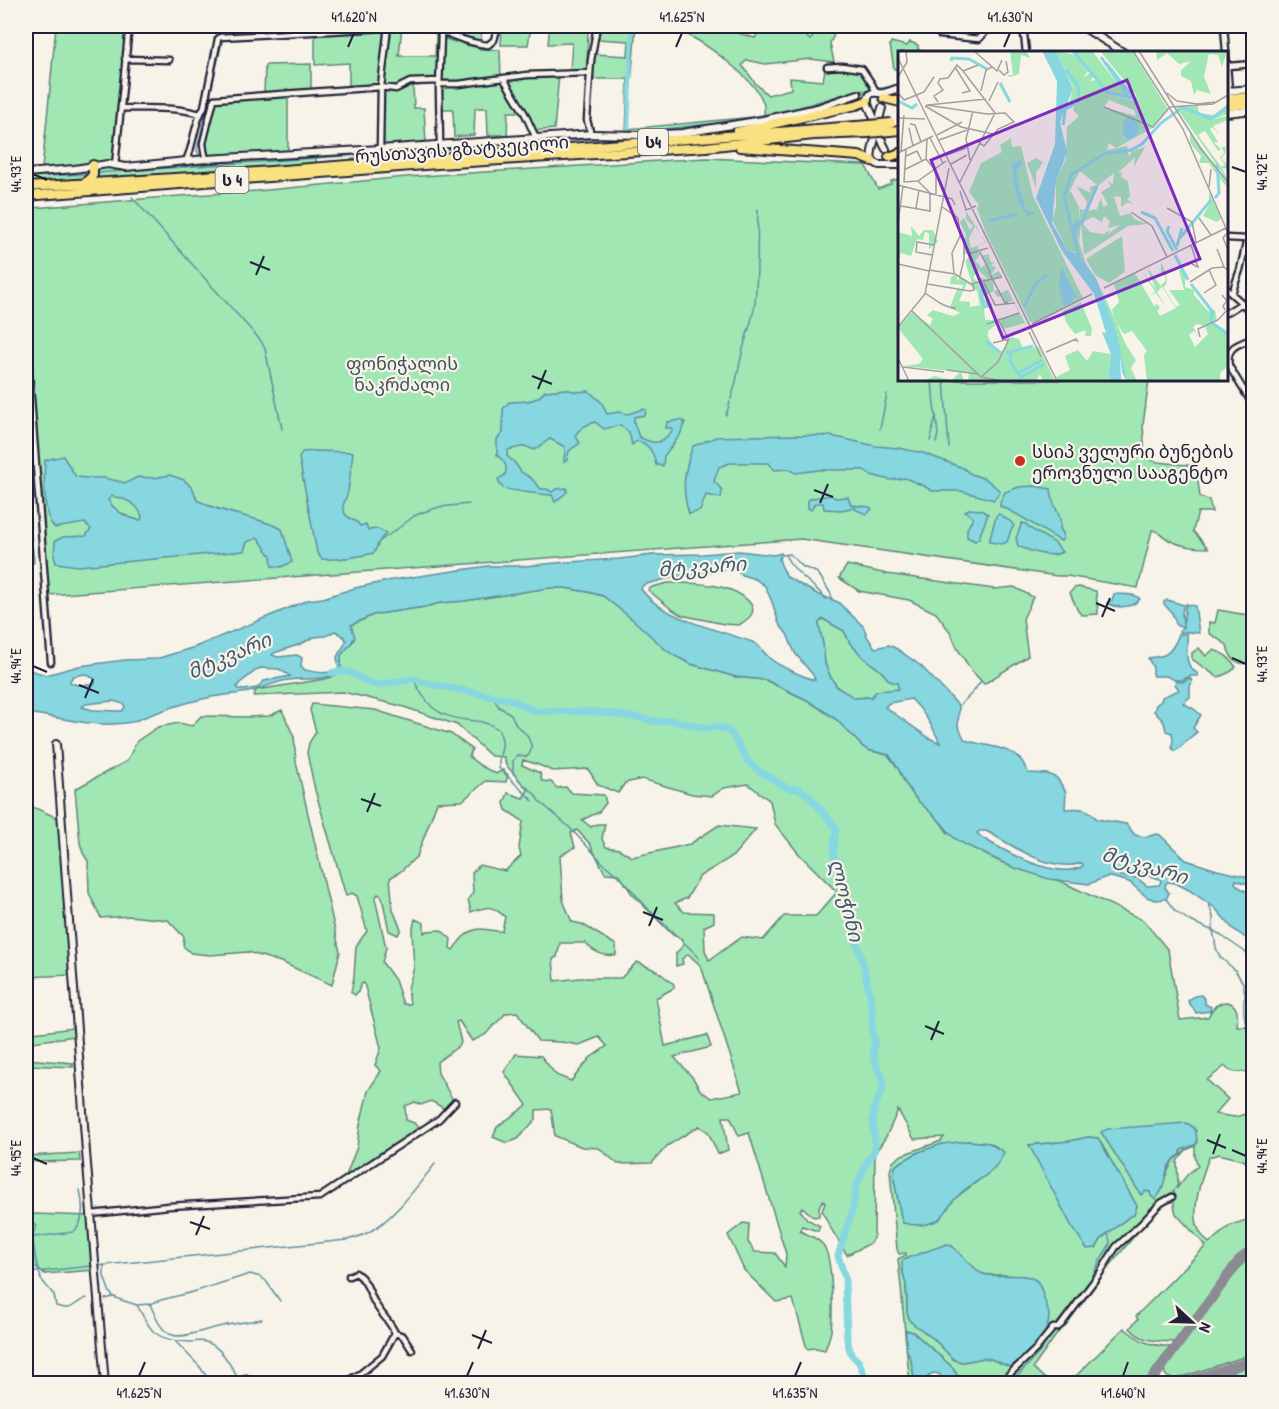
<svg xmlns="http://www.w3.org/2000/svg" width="1279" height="1409" viewBox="0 0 1279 1409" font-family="'Patrick Hand','Noto Sans Georgian',sans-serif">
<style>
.green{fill:#a0e7b4;stroke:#618478;stroke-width:1.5;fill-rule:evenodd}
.water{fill:#86d7e0;stroke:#5e8f9e;stroke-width:1.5;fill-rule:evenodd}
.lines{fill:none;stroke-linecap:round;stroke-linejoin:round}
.stream{stroke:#5e8f9e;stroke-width:1.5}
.canal{stroke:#86d7e0;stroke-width:4}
.river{stroke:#86d7e0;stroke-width:7}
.taxiway{stroke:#8c8a92;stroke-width:10}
.street-casing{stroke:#22223b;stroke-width:9}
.secondary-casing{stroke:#22223b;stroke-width:10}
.highway-casing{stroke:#22223b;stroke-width:12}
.street{stroke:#f7f3e8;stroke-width:4.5}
.secondary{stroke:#f7f3e8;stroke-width:6}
.highway{stroke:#f9e181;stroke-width:8}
.highway-bridge-casing{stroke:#22223b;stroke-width:12;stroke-linecap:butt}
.highway-bridge{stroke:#f9e181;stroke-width:8}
.ticks{fill:none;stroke:#22223b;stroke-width:2}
.poi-dot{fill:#c8321e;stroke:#f7f3e8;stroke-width:2}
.labels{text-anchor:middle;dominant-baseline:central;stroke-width:4.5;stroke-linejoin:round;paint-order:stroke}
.shield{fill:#f7f3e8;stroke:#62616f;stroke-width:1.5}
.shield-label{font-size:16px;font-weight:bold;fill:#22223b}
.street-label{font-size:18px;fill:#22223b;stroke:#f7f3e8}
.park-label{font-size:18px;fill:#425359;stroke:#f7f3e8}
.poi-label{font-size:18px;fill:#22223b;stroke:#f7f3e8;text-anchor:start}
.water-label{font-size:20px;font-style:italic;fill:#40586d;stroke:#f7f3e8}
.inset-river{fill:none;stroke:#86d7e0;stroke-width:3}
.inset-road{fill:none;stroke:#a29fa3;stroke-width:1.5}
.view{fill:#7b2cbf;fill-opacity:0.15;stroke:#7b2cbf;stroke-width:3}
.inset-edge{fill:none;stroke:#22223b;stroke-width:3}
.neatline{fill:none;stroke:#22223b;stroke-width:2}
.ticks-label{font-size:15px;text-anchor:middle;fill:#22223b}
</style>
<rect width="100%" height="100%" fill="#f7f3e8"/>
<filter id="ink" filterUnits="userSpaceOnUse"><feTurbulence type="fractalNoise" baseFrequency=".0167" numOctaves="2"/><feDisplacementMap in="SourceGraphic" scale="12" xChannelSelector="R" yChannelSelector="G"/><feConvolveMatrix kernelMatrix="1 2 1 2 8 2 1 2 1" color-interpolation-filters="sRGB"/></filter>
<g filter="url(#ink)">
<path class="green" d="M56,26H98V32L126,33L114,163L108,161L73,167L42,169Z
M389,26H402L399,56H435L436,36L455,42L457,26H482L480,49L500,50L501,80L559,75L554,129L531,131L520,112H508L507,135H488L487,108H475L474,135L454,137L453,109H436V84L413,86L414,108H424L426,144L385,148L383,143L382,85Z
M502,26H531L528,45H501Z
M550,26H588L587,70L570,71L572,43L548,44Z
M594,26H721L728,30L755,38L762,26H795L810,40L821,27L834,35L830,43L834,62L811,59L765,64L747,60L742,65L756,84L768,95L791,89L790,78L823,81L825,69L861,71L872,90L866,93H856L829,102L740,122L684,130L626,133L628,79H592ZM636,26C649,28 672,28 683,33C705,42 755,79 763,102C765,106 764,111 764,116L627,129ZM596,39L629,41L628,56L595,54Z
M384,29L380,86L349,88V63L315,65V33Z
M891,42L907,46L910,42L918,45V49L924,52H900L899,69H894L890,45Z
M311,64V90L264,95L265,65Z
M288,96V151L207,157L204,146L213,104L217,100Z
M316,155V164L197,175L26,185V176L80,172L102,167L126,170Z
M706,158L865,165L878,189L891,184V181L899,179L900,380H1149L1143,425L1145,458L1158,462L1196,466L1200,497L1209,500L1212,512H1198L1193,531L1208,548C1193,548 1183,547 1169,540C1162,536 1159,531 1152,530L1138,588L1067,576H1057L801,539L49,595L37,472L26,314V244H33V208L179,196L257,191L406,177Z
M26,485L34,562L26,571Z
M847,565L887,574L994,589L1014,587L1033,597L1023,619L1028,656L984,684L971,670L957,648L951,633L936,613L909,600L859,591L839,578Z
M668,583C692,583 733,582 750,603C758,613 747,620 739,625L724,624L681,615L670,608L648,590L652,587Z
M1079,587L1096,591C1096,599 1098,605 1098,614L1082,615L1078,611L1070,593L1074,588Z
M549,588H565L588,592L603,596L640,625L666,650L691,664L736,677L765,680L807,700L838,721L863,747L868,750L888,755L898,768L905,783L916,799L938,819L948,833L986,855L1012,867L1060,881L1143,920L1168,950L1180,1020L1208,1017C1210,1013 1213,1007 1217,1005C1220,1003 1223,1002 1226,1002C1239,1003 1238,1017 1237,1026H1253V1083L1250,1079L1248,1072C1238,1072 1231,1074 1225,1066L1207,1080L1228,1099L1215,1114L1235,1117L1253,1112V1126L1252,1132L1253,1135V1167L1243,1160L1219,1154L1209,1157C1202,1176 1189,1213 1200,1232C1202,1236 1206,1240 1209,1243L1231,1225L1253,1218V1249L1239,1256L1233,1262L1174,1342C1158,1341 1141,1342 1130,1328L1138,1319L1136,1316L1206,1246L1176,1214L1174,1206V1191C1160,1201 1148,1211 1138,1225L1140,1229L1073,1311L1033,1368L1050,1383H962L952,1367L913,1332L906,1330V1348L911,1360L915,1383H910C905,1342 903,1301 898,1259L906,1255V1253L899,1254L897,1249L890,1171L893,1162L902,1155L941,1141L944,1137L914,1139L898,1110L886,1137L875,1153L874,1235L871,1243L847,1255L830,1227L822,1211L825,1203L823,1200L819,1207V1216L814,1217L802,1207L800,1210L807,1219L820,1226L818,1231L802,1226L800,1231C808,1235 819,1238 824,1246C833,1262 833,1312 831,1331C830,1337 827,1344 825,1350L815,1348L807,1349L793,1299L776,1302L744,1270L728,1235L743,1223L749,1224L748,1242L755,1252L775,1253L785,1267L786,1254L749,1133L739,1136L730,1117H723L728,1150L718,1154L708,1132L699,1126L667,1146L652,1163L618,1164L599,1148L582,1147L555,1136L551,1109L536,1110V1119L518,1139L507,1143L493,1137L497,1127L527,1105L504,1072L516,1054L541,1056L556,1075L571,1081L590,1058L607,1046L599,1037L579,1045L561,1042L538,1041L517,1012L506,1013L485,1035L472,1041L459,1021L456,1022L461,1042L460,1045L437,1062L438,1073L454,1102L445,1109L431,1101L421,1105L415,1102L405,1106L406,1120L414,1123L419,1129L345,1178L357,1147L360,1125L368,1091L381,1071L375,1065L381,1048L364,983L361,984L358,992L355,995L351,992L354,977L356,946L367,931L357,896L352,893L346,896L315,790L307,753L309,743L316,732L310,710L312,704L375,710L451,734L472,749L469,757L481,766L496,774L503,770L508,775L506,782L486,781L462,801L437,802L417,856L400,872L390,878L393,910L401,929L398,935L389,931L382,897L378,894L375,898L386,948L382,962L395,980L403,1004H410L408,988L414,968L412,932L415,919L424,923V933L427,931L441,930L451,939L450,948L453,950C460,940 468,929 481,929C488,929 494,932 502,931L505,917C491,904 488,906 471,912L468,899L473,893L472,873L479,865L505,871L521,856L519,848L523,821L506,810L504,803L508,793L523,798L528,790L506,765L504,757L491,756L457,725L401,706L343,692L254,696L256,690L325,679L336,675L341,669V655L354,640L351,625L373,615L384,613L425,607L440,603L464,601ZM523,760L539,765L552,771L588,769L598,785L618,793L625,783L642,779L692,794L712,796L724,788L748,784L770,801L775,824L799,854L837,892L816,916H784L763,940L742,937L709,960L705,950L704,927L714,922V913L684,912L675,903L687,898L700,876L733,856L756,829L719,825L690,844L632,857L619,849L606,847L602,839L605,824H597L591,827L582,820L599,812L606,803L604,795L572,793L566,787L557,788L551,782L542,781L540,773L522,765ZM577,830L590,844L605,873L619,874L632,894L673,935L682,939L683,946L676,953V966L683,964L682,959L688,954L701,966L742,1092L711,1098L700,1090L693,1078L674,1057L711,1047L707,1035L665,1046L656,998L674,988V984L657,971L637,962L621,978H580L555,981L553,959L557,957L560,943H585C594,952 603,957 616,955V945L582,924L572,922L563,900L560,856L575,847L571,833ZM1196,1130L1188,1147L1181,1150V1154L1173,1160L1166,1175L1150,1192L1145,1191ZM1088,1137L1098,1138L1137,1206L1129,1217L1102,1238L1096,1248L1029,1145L1070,1141ZM968,1141L989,1143L997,1147L995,1168L954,1199L939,1220L903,1223L901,1216L893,1174L896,1165L919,1152ZM1195,1146V1157L1198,1166L1188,1174L1176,1189L1178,1183L1177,1161L1186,1150ZM947,1244L979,1273L984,1275H1003L1030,1277L1010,1367L991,1359L984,1358L963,1362L957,1361L953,1359L934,1339L915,1325L910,1321L907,1312L906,1284L902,1269Z
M1218,610L1253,616V662C1238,667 1230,660 1227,645L1209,633V622L1215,623Z
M823,619L844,631L850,643L863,657L881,671L888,679L897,683L900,690L871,697L854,698L838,688L831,678L825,664L823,644L819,626V622Z
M1199,648L1206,656L1213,650C1223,652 1231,659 1236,667L1230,672L1219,677L1216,676L1192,659V653Z
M282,710L294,737L296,762L340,952L332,985L281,962L248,952L210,955L191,953L183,946L184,937L168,920L129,916L101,918L89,893L88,861L83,853L80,843L75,789L127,761L137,741L158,727L179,723L192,726L201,716L249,717L269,716Z
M26,804L60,819L70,975L26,977Z
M73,1028L74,1036L26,1043V1034Z
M26,1059L73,1063V1067L26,1065Z
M79,1153L80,1161L26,1162V1156Z
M35,1214L88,1216L94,1270L45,1274L34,1267L31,1232L26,1231V1217Z
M1253,1255V1354L1176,1379C1162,1378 1163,1372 1168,1362L1244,1262Z
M1124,1328C1143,1343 1146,1344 1170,1347L1144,1383H1066L1078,1374Z
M1253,1365V1383H1196Z"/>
<path class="water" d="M565,389L577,392L589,391L602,403L607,414L619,412L628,414L643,409L646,410L645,415L634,417V423L639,437C655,445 660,445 672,431V428H666L667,422L681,420L685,422L680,435L664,456L663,466L656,465C654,454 649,443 637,441L632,445L629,432L620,425L604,429L595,422C587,424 580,428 575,435L580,443L569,451L567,460L564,462L565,447L550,439L534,450L525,446L508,450L507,456L515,463L521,472L531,478L541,489H547L552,492L556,489L567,488V492L555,502L552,495C546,495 506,490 503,488C499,485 499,483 498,479L505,475C508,465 504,461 497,455V439L503,433V409L509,402C523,401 536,403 545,391Z
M794,435L831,436L876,446L898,448L923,453L963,468L971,474L986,479L1000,491L994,500L961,491H932L924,486L905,478L891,480L882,478L871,475L864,470H819L796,473L789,469L774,470L769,463H730L719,467L714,481L722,490L721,498L706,495L700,511L689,514C681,489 684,470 693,446L716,437Z
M316,451L353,452L348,492L343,506L345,514L351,519L357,522L360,526L366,524L368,530L378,529L386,533L379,542L374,553C357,557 341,560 322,559L317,553L299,458L302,452Z
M63,456L76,477L88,478H104L126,483L138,477L154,478L170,475L184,480L193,489L197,500C224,515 254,515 282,529L292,562L281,567L272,566L271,556L258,538L247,542L244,551L78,566L56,563L54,556L55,541L63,537L86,536L91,529L85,523L55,528C42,517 44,476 45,460ZM112,496C125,499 138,503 142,517L141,520C128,519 115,511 108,500Z
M1034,486L1051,489C1052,493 1052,500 1054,504C1058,514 1062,518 1060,529L1063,533V539L1061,541C1040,530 1022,515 1000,506V502L1005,492L1019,487Z
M831,495L835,498L848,497L851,505L870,507L872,509L867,514L856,510L855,507L841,510L824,509L823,503H815L811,510L808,508V500L812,498Z
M969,509L981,510L988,514L979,538L975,541L967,537V529L973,518L965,511Z
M999,514L1011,522L1014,526L1011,530L1007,542L1002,544L989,542L996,516Z
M1022,523L1026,524L1031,529L1055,543L1062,552C1050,559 1030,551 1018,546L1016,538Z
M739,551L774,555L781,553V555L779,559L781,565L787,577L817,594L838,602L842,606L863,626L868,638L875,648L889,645L897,649L921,666L959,706L958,726L965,740C982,746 1009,746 1021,760C1024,764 1026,769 1028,773L1048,774L1057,778L1066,792L1065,809C1080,808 1087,807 1097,819L1126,824L1135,835L1145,837L1157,834L1160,835L1186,860L1217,870L1253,878V886L1236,880L1235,883L1239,887L1253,896V943L1233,929L1215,908L1189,890L1175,883L1168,882L1166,883L1165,887L1169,893L1166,899L1155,900L1147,897L1129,882L1111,877H1106L1089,884L1049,879L1012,867L966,845L954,838L938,819L916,799L905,783L898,768L889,755L868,750L863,747L838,721L829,714L807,700L766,680L736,677L691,664L675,656L666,650L631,618L603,596L588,592L565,588H549L464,601L440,603L425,607L384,613L373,615L351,625L355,637L350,645L341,655V669C327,683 307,677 288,680C274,682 262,689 249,692C236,694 224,695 212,697C185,702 157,712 132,722C97,729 60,717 26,713V669L46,675L79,666L125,660L156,659L195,647L308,600L323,598L355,588L392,580L488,566H524L567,562L620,559L652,555L703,554ZM728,569L734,570L742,575L755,579L765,586L772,602L779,624L787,634L795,653L813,675L815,680C806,678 779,666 772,660C765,655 762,648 755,643C721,630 663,620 641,589L643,585L666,579ZM823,619L844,631L850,643L863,657L881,671L888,679L892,682L897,683L899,689L877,691L871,697L855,698L838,688L831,678L825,664L823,644L819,626V622ZM335,631C354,641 344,642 337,657L339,667C331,676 316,672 305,670L301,666L302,658L297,655L278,657L272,655L274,653L301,644L314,637L326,636ZM262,668L279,669L290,676L264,681L257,688L244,690L238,689L237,687L240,683L258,669ZM85,674L95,679V684L78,685L71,683L70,681L73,676ZM911,699C924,711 933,727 940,743L929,738L885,707L889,703ZM113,701L124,704L125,707L122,711H118L93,710L82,707L86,704ZM980,831H986C1014,846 1049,873 1082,863L1083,866C1057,881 1004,851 981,837L977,833ZM1121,871L1147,875L1160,879L1161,882L1159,885L1147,886L1137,878L1120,876L1119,873Z
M1114,594C1122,595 1135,593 1140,599C1132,608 1117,609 1107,603L1112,600Z
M1167,600L1184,605L1182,612L1183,625L1186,604L1195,606L1199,633L1188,632H1179L1180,630L1183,627L1177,626L1172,613L1164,604V602Z
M1179,634H1187C1188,644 1184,659 1191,668C1193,671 1196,672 1198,674V676H1190L1182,680H1175L1166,676H1153V668L1148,658C1153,657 1159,657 1164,655C1171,652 1177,641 1179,634Z
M1190,678L1192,681L1190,687V697L1183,703L1194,709L1201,715L1193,728L1197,732C1189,737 1184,746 1175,751L1172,748L1173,739L1172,733L1166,731L1164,722L1154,711L1156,705L1161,701L1162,697L1179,690L1175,684L1176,681L1182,682Z
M1201,995L1205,1000V1004L1211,1007L1210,1011L1196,1013L1188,1001L1195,996Z
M1186,1123C1198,1128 1196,1132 1197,1144L1181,1150V1154C1177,1157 1173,1159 1170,1164C1163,1176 1166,1190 1155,1199L1151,1196L1150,1192L1145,1191L1141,1195L1101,1132L1108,1129Z
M1088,1137L1098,1138L1137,1206L1134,1215L1129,1217L1102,1238L1096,1248L1087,1249L1071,1225L1029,1145L1070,1141Z
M968,1141L989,1143L1004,1152C994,1178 970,1181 954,1200C948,1207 944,1217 936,1221C925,1226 914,1226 903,1223L901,1216L893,1174L896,1165L919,1152L942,1144Z
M947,1244L952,1246L979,1272C993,1280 1020,1271 1034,1279C1040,1282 1041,1289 1043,1295C1045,1302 1049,1310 1049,1317C1049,1335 1025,1359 1010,1367L991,1359L984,1358L963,1362L957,1361L953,1359L934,1339L915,1325L910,1321L907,1312V1301L906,1284L902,1269V1261L910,1257Z
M906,1330L913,1332L952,1367L962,1383H937L940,1381L941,1377L939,1374L933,1373L928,1376L929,1380L932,1383H915L911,1360L906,1348Z"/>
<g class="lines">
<path class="stream" d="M224,35L227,26
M877,88C885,89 891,86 899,85
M664,129L729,122L800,107L851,92L870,90
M628,131L659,130
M200,158L197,150L222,42
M96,173L607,138
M26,177L89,174
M132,197L261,341L265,349L282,429
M944,380L949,448
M731,399C737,382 739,365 743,349C747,333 753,319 755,303C758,272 757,240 758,209
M726,415L730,402
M880,429L887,394
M930,441L936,416L934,406L932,380
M936,443L938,434L936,417
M380,541L400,527L414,516L421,513L439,507L469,504
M782,555L790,554L803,567L818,573L831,594L832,600
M785,555C791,567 801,576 812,585C817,590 822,593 826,599
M413,679C427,705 435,716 466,720C478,721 488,722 498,729C508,748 497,752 499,768L533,801
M492,696L499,707L511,714L516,725L527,735L532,747L529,755L525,757L517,755L513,761V772L520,781L534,793L539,801L568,826L604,864L623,880L649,910L696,954L699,959
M960,705L973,692L981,681
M1166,899L1175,911L1190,921L1216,932L1254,958
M1209,904L1213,917V930L1216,948L1220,957L1235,970L1243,983L1245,995
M1254,978C1251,984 1247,990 1245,996C1241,1013 1247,1032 1254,1048
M31,1222L37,1226C36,1228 35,1229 34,1231C31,1238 37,1270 41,1277L40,1278L54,1295L56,1306C75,1312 72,1303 87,1298
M34,1237L73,1232C85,1224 83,1203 80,1190
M96,1266L347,1240C355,1238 362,1236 369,1232C394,1219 417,1186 435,1164
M104,1266V1276L110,1293L114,1297L121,1300L137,1305L150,1304L161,1300L193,1292L250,1274L261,1277L266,1281L280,1301
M26,1273L91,1266
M1089,1284L1099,1262L1109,1246L1110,1242L1108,1233
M105,1299L113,1297
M150,1304C155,1315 160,1331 172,1335C182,1339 204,1330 214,1328C230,1324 246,1322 262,1319
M137,1305C142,1314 147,1326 155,1333C165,1340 179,1342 191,1342C197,1341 203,1340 209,1343C222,1349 229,1363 236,1375
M1056,1325L1083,1293
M175,1341L200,1367L212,1384
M1010,1384L1039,1353L1054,1331"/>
<path class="canal" d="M628,131L632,26"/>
<path class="river" d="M332,673L340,671L349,672L370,683L379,685L413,679L430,684L512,700L534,711L599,712L640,718L657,722L671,720L696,726L707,728L719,727L727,730L734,737L747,760L756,769L787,788L799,789L807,794L836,827L834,847V860L849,902L853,931L864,967L869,991L873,1013L872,1031L875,1043L873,1048L874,1058L878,1070L882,1074L883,1084L882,1090L874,1109L873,1120L875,1149L865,1166L856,1187L853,1208L838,1256L845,1278L847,1340L851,1354L859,1362L868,1384"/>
<path class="taxiway" d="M1152,1384L1153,1379L1240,1259L1247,1254L1254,1252
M1180,1384L1254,1360"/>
<defs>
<path id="street" d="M423,26C446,31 463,43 488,45L494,40L497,29
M905,26L908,29
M1023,26L1026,52
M1224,26L1229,91
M438,30L441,35L439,88L440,144
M940,35L979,39L991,26
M125,59L169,60
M1228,66L1254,64
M827,67L842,66L862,69L872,84L876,92
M504,79L525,114L536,138
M439,84H459L527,75L590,73
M122,108C148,109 175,106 200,114
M590,131L587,120L591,60L597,26
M380,149L381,87L388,26
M206,159L204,151L203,143L214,99L381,87L396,89L410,82L439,81
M186,162C187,157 190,152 191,147C195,133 196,120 204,107L218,39L220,37L385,28L388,26
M115,166L129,26
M1226,238L1247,239L1254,242
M1226,289L1242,303L1254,317
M1232,293L1240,270L1247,239
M1226,313L1242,303
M26,333L51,662
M1254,338C1239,344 1225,346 1229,366L1254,407
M91,1214L169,1206L320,1197L439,1119L455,1102
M349,1276L356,1273C368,1281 369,1294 376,1305C382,1315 391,1323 395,1333L403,1336L412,1350
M246,1378L249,1384
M26,1383L28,1384
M342,1384L360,1374L382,1356L395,1333
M999,1384L1036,1349L1053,1328H1057L1061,1325L1100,1273L1116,1247L1140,1225L1161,1203L1172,1197"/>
<path id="secondary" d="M1081,26L1123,52
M900,88C894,89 889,92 884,93C874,94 871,89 867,101C869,110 876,118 876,128C877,140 869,151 872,161L879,165H900
M1226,91L1254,89
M882,108C877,124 878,135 886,149
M1226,113L1254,110
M26,173L74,169L108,164L126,167L206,159L380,149L592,134L642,135L682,133L763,120L817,108L858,94
M56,744L86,1152L105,1384"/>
<path id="highway" d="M884,98L900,102
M1226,98L1254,97
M1226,106L1254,103
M890,131L900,130
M737,132L856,105L867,101
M740,147L859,156L872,161
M889,157L900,153
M85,183L93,175V165
M26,187L191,177L869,125
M26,196L438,164L706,147L814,135L868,133"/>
</defs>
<use href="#street" class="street-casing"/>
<use href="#secondary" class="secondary-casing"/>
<use href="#highway" class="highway-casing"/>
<use href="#street" class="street"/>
<use href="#secondary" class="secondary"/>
<use href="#highway" class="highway"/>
<defs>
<path id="highway-bridge" d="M869,125L891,123
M868,133L890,131"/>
</defs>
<use href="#highway-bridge" class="highway-bridge-casing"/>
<use href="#highway-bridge" class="highway-bridge"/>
</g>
</g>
<path class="ticks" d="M348,47L354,33M676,47L682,33M1004,47L1010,33M1232,167L1246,172M33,174L47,180M250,262L270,270M256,275L264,256M532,376L552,384M538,389L546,370M814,490L833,497M820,503L828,484M1096,603L1115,611M1102,617L1110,598M1232,658L1246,664M33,666L47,672M79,685L99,693M85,698L93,679M361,799L381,806M367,812L375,793M643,912L663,920M649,926L657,907M925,1026L944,1034M931,1040L939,1021M1207,1140L1226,1148M1232,1150L1246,1156M1213,1154L1220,1134M33,1158L47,1164M190,1222L210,1229M196,1235L204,1216M472,1335L492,1343M478,1349L486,1330M139,1376L145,1362M467,1376L473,1362M795,1376L801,1362M1123,1376L1128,1362"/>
<circle class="poi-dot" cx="1020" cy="461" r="6"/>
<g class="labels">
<g class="shield">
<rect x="638" y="129" width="30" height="26" rx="4.5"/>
<rect x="215.5" y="167" width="33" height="26" rx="4.5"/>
</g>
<g class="shield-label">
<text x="653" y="142">ს4</text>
<text x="232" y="180">ს 4</text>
</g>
<g class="street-label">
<text transform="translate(462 149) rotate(-4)">რუსთავის გზატკეცილი</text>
</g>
<g class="park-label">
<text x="402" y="363">ფონიჭალის<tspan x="402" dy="21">ნაკრძალი</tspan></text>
</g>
<g class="poi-label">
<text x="1032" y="451">სსიპ ველური ბუნების<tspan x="1032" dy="21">ეროვნული სააგენტო</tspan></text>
</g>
<g class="water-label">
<text transform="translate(702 566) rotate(-4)">მტკვარი</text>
<text transform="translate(229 655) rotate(-23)">მტკვარი</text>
<text transform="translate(1145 865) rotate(16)">მტკვარი</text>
<text transform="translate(847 900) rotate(76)">ლოჭინი</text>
</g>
</g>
<g transform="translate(898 51)">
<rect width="330" height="330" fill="#f7f3e8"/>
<path d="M112,0H128L132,7L123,4L121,23L112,26L109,24H115ZM158,0L177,4L178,0H194L231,47L209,41L178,4L190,20L185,27L192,22L195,26L192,30L198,29L210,43L234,49L239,45L202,0H234L270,58L253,78L218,97L211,92L209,99L229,95L231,106L234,100L247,96L236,116L237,106L220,122L224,121L223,126L230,130L232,146L229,148L236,154L230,151L223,156V146L216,145L222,165L233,162L236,168L250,173L230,175L186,204L183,173L181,191L188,213L180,202L170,200L154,169L158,156V131L168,107L169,76L181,65L175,59L177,54H171L175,37ZM211,49L236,59L238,65L206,56ZM239,72L238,85L230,90L225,85L226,75ZM182,120L199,134L192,136L193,142L178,135L189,151L187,159L182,158V170L181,156L172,139ZM216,122L215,133L209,130L213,135L203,141L210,154L205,156L203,147L199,158L188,160L200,135ZM206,165L212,170L210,177L222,174L209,184L213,179L205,183L192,181L184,172L195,166L204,171ZM258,0H329L324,16L320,4L311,3L306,26L313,43L299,39L296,44L293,30L283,25V19L293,10L281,13L269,2L259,9ZM330,53V63L315,68L330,65V69L315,75L321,83L314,76L312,78L320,91L316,92L323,98L320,100L307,80L300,84L323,116L327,114L322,107L326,102L324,96H328L327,102L330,98L323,108L330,114V118L324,117L330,130L278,56L300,55L301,62L317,64ZM292,81L330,132V137L321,127L320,141L319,124L311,112H301L303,105L292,92ZM113,87L114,96L123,95L135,145L185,247L138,271H132L87,180L79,157L81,154L71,141L83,112L104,101L102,94ZM138,107L145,111L138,122V137L129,112ZM311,140L323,168L319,171L305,165L311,154ZM68,160L88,192L80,195L82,204L77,210L83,215L75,227L82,232V227L90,228L80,219L88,213L84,205L91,203L92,210L96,212L93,215L98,216L93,224L101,220L104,225L95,229L96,240L85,246L92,254L86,256L87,269H98L99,273L90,280V286L98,299L104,301L102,307L113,286L121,288L125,297L118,301L136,296L141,302L137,295L141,296L157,330H145L142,323L138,330H70L71,322L63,321L66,330H25L36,325L54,329L62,321L5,315L21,313L25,308L0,277L14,261L32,274L35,268L29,264L35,259L55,265L62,262L52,256L59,238L64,239L65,234L52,233L53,226L58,224L60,230L62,226L74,233L67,210L74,203H65L68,184L62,171L66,167L72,179L75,175L68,168ZM78,174L87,192L73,197L71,187ZM69,232L79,240L82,254L72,256V251L61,250ZM13,175L21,185L26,179H35L40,191L31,198V182L27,181L25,189L19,188L13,205L3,202L0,213V181L14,185ZM224,185L227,221L211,232L197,224L188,208ZM263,211L268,222L269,229L268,234L265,236L278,256L282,254L271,239H286L281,219H286L289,224L299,219L287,226V236L296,239V244L310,260L317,259L319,269L314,271L330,282V315L322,322V330H249L246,304L249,300L234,280L226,283L217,270L214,259L221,251L216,233L237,222L256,255L259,253L262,257L259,260L262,265L278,257L264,236L259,241L268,256L258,242L251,245L257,241L244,219L258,239L249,217L263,235L268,229L266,222H263ZM299,273L307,275L310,283L297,296L291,284L296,280L300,284L295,276ZM100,239L102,242L110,239L127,272L105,278L102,268L121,262L110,239L115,250L107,252L103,245L99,246L96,240ZM204,239L228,294L238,309L233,317L239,330H229ZM183,251L194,278L193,285H187L188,279L177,283L168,271L165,260ZM180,299L189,310L195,300L213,303L210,330H160L158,326L172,319L167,305Z" fill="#a0e7b4" fill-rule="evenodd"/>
<path d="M144,0H158L175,38L162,71L169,101L158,131L154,172L170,200L181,203L199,229L218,280L229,330L224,322L222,302L223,330H210L213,303L204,281L208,282L196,243L164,200L138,147L157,93L159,30ZM230,66L239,69L241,77L238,85L230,90L225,84V71ZM123,108L124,114L118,120L122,140L128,159L138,162L130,165L121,152L116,133L114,113ZM167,215L165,221L180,248L174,245L175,250L166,255L161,235L163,218Z" fill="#86d7e0"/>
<path class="inset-river" d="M175,0L210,42L236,47L208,12M203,6L232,48M53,10L54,7L71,8L89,18M102,32L112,51M0,50L14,57L19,53M168,58L181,50L180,35L168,19M165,74L168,54M317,147L321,142L319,112M243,161L257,167L275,200M91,170L119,163M271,175L269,180L279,199M174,179L179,171H184L199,135M282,187L313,149M176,191L178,176L185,171M279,195L284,177M277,204L290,229M181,206L166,146L173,124L206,103L233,99L244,93L263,72L285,56L313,68L330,55M293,233L314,260L313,271L330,283M82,239L86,256L94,254M126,256L138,232L149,224M88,290L103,302M108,302L135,295M113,302L112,311L123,326L146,313M122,321L144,309"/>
<path class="inset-road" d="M76,0L99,20L104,9M235,0L285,78L330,182M241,0L303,98L330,131M0,7L159,330M57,16L72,40L64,42M101,19L106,24L110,21L108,10M65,20L97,62M0,26L9,11L8,0M83,40L88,19L94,16M0,42L6,49L26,41L36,26M269,42L279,50L299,53L317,51M91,50L100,31M40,51L36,45L45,39L40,32L42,28L50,27L59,14L65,20L80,14M28,54L89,63L107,62L116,71L100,78L86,95L80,91M30,54L88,48M27,55L63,76L95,83M206,56L255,76L271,57M272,56L315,53L330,44M0,67L27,68M12,73L17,74L23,91M11,77L15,95M39,84L64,71M32,87L45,112M29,88L28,108L38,120V144M41,89L69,79M8,98L6,131L20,130L48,110M3,101L6,64M0,102L35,85M49,104L68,97M8,105L19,100L24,110M72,109L68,88L75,60M53,113L69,104M6,119L28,108M62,131L97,62M0,134L54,148L57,154M311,136L313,118M62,140L68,159L78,155M3,155L32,160V142L20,130M43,155L60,167L62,185L54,202L56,222M18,157L21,139M269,157L294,171L298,191M233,161L254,175L269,206M301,167L313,184M0,172L5,135M330,181L325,187L330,199M62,185L66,188V208L62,225M293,194L300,216L294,213M319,198L326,216M82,201L92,221M70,203L90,197M34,204L18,201L19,191L36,194M0,213L31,220M31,219L57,223L73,233L104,226M91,221L107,252L110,251M292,231L314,217L326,216L330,220M86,232L97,254L117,252M29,233L72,240L76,239L75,233M206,237L328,177M27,242L42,252L48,255L57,258V257L53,256M306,242L318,234L311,219M324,244L329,250L325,255L327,259M14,260L83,326L105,330M100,268L110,287M89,273L121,262M134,273L194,243M0,276L27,243L51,117M131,281L143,306M302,286L300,278L320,269L330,258M148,301L178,288L180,291M0,307L11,330M5,316L46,321M49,319L80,323M83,326L100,311L111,288L95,292"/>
<path class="view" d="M229,29L302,208L105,287L33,109Z"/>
<rect width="330" height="330" class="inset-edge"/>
</g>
<rect width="1279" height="1409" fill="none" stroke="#f7f3e8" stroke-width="66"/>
<g transform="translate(1192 1322) rotate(112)" stroke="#f7f3e8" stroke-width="4.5" paint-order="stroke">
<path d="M0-4.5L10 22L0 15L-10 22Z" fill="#22223b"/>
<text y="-9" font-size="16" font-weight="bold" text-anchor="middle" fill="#22223b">N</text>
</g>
<rect x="33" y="33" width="1213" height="1343" class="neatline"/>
<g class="ticks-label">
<text x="354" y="22">41.620°N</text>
<text x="682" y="22">41.625°N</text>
<text x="1010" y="22">41.630°N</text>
<text transform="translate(1262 172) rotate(-90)" y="5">44.92°E</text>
<text transform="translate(16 174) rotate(-90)" y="5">44.93°E</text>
<text transform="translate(1262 664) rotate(-90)" y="5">44.93°E</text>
<text transform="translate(16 666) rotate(-90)" y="5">44.94°E</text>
<text transform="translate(1262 1156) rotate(-90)" y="5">44.94°E</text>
<text transform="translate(16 1158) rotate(-90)" y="5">44.95°E</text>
<text x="139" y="1398">41.625°N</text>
<text x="467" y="1398">41.630°N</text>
<text x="795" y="1398">41.635°N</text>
<text x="1123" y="1398">41.640°N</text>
</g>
</svg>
